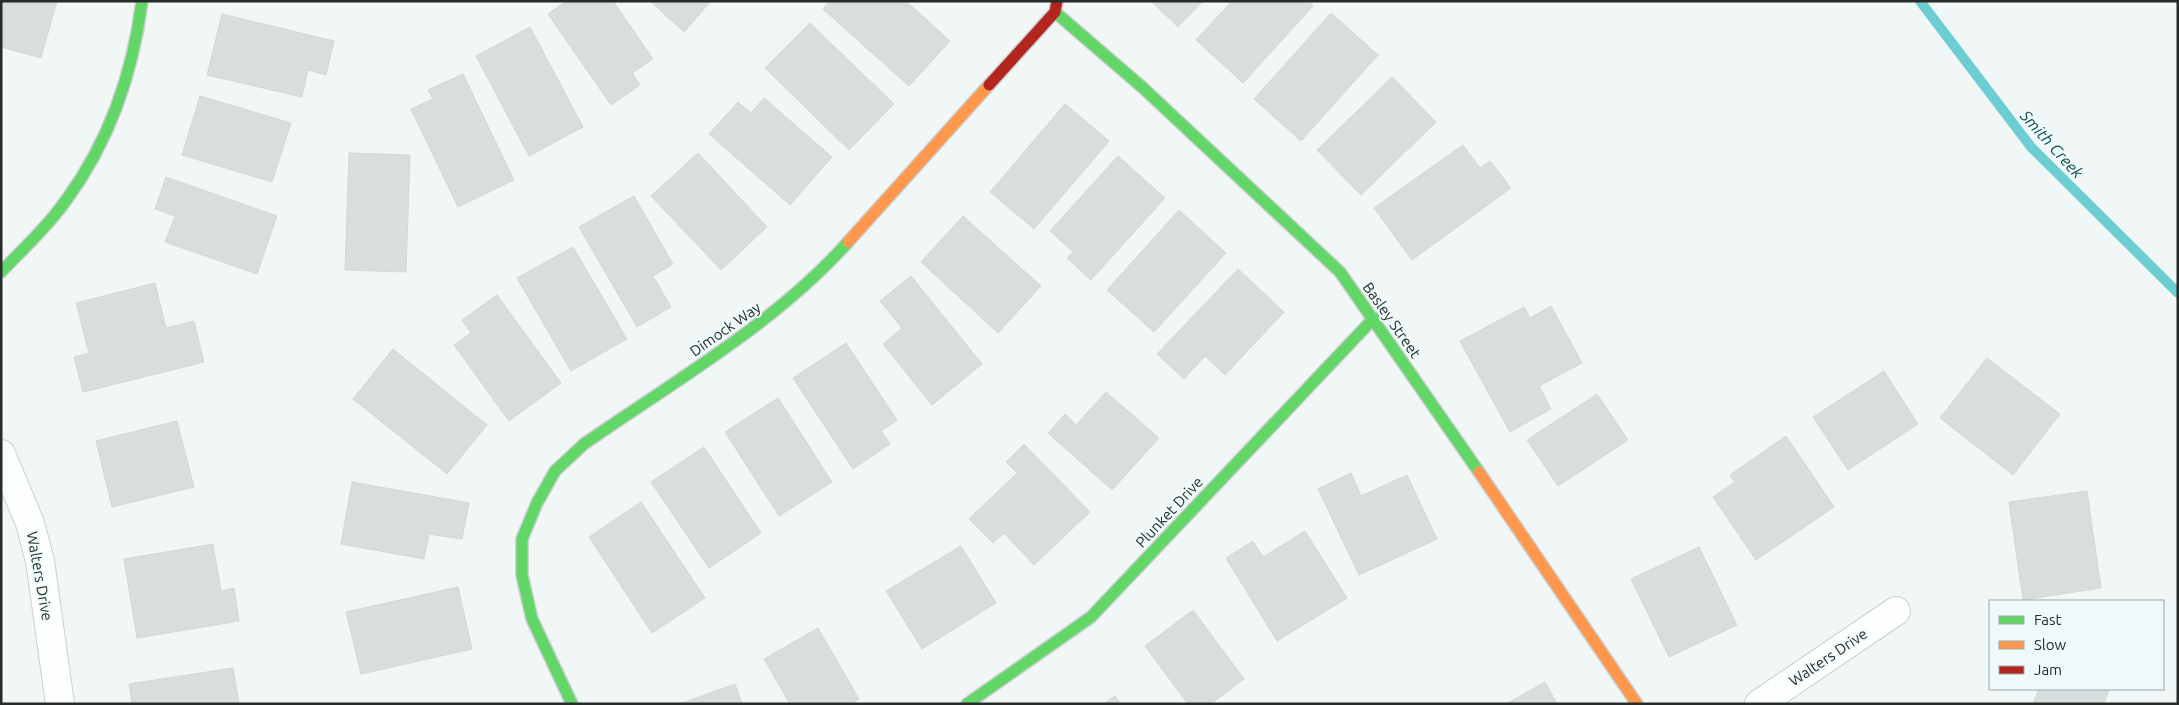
<svg xmlns="http://www.w3.org/2000/svg" width="2179" height="705" viewBox="0 0 2179 705" font-family="Ubuntu,sans-serif">
<style>
.lines{fill:none;stroke-linecap:round;stroke-linejoin:round}
.stream{stroke:#6cced2;stroke-width:10}
.building{fill:#d8dddd;stroke:#d2d7d7}
.street-casing{stroke:#cacfcf;stroke-width:30}
.fast-casing{stroke:#cacfcf;stroke-width:14}
.slow-casing{stroke:#cacfcf;stroke-width:14}
.jam-casing{stroke:#cacfcf;stroke-width:14}
.street{stroke:#fdfefe;stroke-width:28}
.fast{stroke:#63d668;stroke-width:11}
.slow{stroke:#ff974d;stroke-width:11}
.jam{stroke:#b3261e;stroke-width:11}
.labels{text-anchor:middle;dominant-baseline:central;stroke-width:4;stroke-linejoin:round;paint-order:stroke}
.street-label{font-size:15px;fill:#272b2b;stroke:#eefafa}
.water-label{font-size:16px;font-style:italic;fill:#134c4f;stroke:#eefafa}
</style>
<rect width="100%" height="100%" fill="#f1f7f7"/>
<g class="lines">
<path class="stream" d="M1920,1L2031,147L2178,293"/>
</g>
<path class="building" d="M1,1H57L41,58L1,47Z
M566,1H613L653,59L632,73L640,85L611,105L548,14Z
M650,1H711L684,32Z
M830,1H906L950,41L909,86L823,9Z
M1151,1H1203L1178,27Z
M1232,1H1308L1313,6L1243,83L1196,40Z
M1331,13L1378,55L1301,141L1254,99Z
M222,14L334,41L326,75L308,70L302,97L207,75Z
M810,23L894,104L849,150L765,68Z
M530,27L583,127L529,156L476,56Z
M463,74L514,180L458,207L411,109L433,99L428,90Z
M1392,77L1436,122L1361,195L1317,150Z
M200,96L291,123L272,182L182,155Z
M764,98L832,157L790,205L709,134L738,102L751,113Z
M1065,104L1109,141L1034,229L990,192Z
M1463,145L1480,168L1490,161L1511,188L1412,260L1374,208Z
M349,153L410,155L406,272L345,270Z
M698,153L767,227L721,270L651,196Z
M1118,156L1165,198L1091,280L1067,258L1073,252L1050,231Z
M166,177L277,216L257,274L165,242L175,216L155,209Z
M634,196L673,264L653,276L671,307L637,327L579,227Z
M1179,210L1226,253L1154,332L1107,290Z
M963,216L1041,286L998,333L921,262Z
M573,247L627,339L571,371L517,278Z
M1238,269L1284,312L1225,375L1205,356L1184,379L1157,354Z
M911,276L982,364L932,405L883,344L902,328L880,301Z
M155,283L166,328L194,321L204,362L83,392L74,357L89,353L76,303Z
M497,295L561,383L509,421L454,345L471,333L462,320Z
M1551,306L1582,363L1539,386L1551,409L1510,432L1460,341L1524,307L1530,318Z
M846,343L897,420L881,431L890,444L853,469L793,378Z
M393,349L487,425L447,474L353,399Z
M1987,358L2060,414L2013,475L1940,418Z
M1884,371L1918,424L1848,470L1813,417Z
M1106,392L1159,438L1112,490L1048,433L1065,414L1076,425Z
M1597,394L1628,440L1558,486L1527,440Z
M778,398L832,482L779,516L725,432Z
M177,421L194,487L112,507L96,441Z
M1786,436L1834,507L1756,560L1713,497L1735,482L1730,475Z
M1024,444L1090,512L1034,565L1004,533L993,543L969,519L1017,473L1006,462Z
M704,447L761,533L709,568L651,482Z
M1351,473L1361,496L1407,475L1437,539L1359,575L1318,489Z
M352,482L469,503L462,539L429,534L424,559L341,544Z
M2087,491L2101,588L2023,600L2009,502Z
M641,502L705,598L652,633L589,537Z
M1305,531L1347,598L1277,641L1226,558L1253,541L1263,557Z
M213,544L221,591L234,588L239,621L137,638L124,559Z
M961,546L996,603L922,649L886,591Z
M1699,547L1737,625L1669,657L1631,579Z
M458,587L472,649L361,674L346,612Z
M1193,610L1244,679L1211,704H1188L1145,646Z
M818,628L859,699L851,704H790L764,659Z
M233,668L239,704H132L129,684Z
M1545,682L1557,704H1506Z
M735,684L742,704H679Z
M2039,689H2109L2104,704H2033Z
M1115,696L1121,704H1104Z"/>
<g class="lines">
<defs>
<path id="street" d="M1,454L30,523L40,561L60,704
M1759,704L1896,611"/>
<path id="fast" d="M1055,12L1142,87L1340,272L1479,472
M1,272C24,248 48,226 67,199C110,140 133,72 142,1
M572,704L532,619L522,575V539L537,503L555,471L584,444C673,382 776,323 848,242
M967,704L1091,617L1374,318"/>
<path id="slow" d="M848,242L989,85
M1479,472L1637,704"/>
<path id="jam" d="M989,85L1055,12L1057,1"/>
</defs>
<use href="#street" class="street-casing"/>
<use href="#fast" class="fast-casing"/>
<use href="#slow" class="slow-casing"/>
<use href="#jam" class="jam-casing"/>
<use href="#street" class="street"/>
<use href="#fast" class="fast"/>
<use href="#slow" class="slow"/>
<use href="#jam" class="jam"/>
</g>
<g class="labels">
<g class="street-label">
<text transform="translate(1392 320) rotate(55)">Basley Street</text>
<text transform="translate(725 329) rotate(-35)">Dimock Way</text>
<text transform="translate(1169 512) rotate(-47)">Plunket Drive</text>
<text transform="translate(40 576) rotate(80)">Walters Drive</text>
<text transform="translate(1828 657) rotate(-34)">Walters Drive</text>
</g>
<g class="water-label">
<text transform="translate(2052 144) rotate(48)">Smith Creek</text>
</g>
</g>
<rect width="2179" height="705" fill="none" stroke="#272b2b" stroke-width="5"/>
<rect x="1989" y="600" width="175" height="90" fill="#eefafa" stroke="#9ea7a7"/>
<rect x="1999" y="616" width="25" height="8" fill="#63d668" stroke="#9ea7a7"/>
<text x="2034" y="625" font-size="15" fill="#272b2b">Fast</text>
<rect x="1999" y="641" width="25" height="8" fill="#ff974d" stroke="#9ea7a7"/>
<text x="2034" y="650" font-size="15" fill="#272b2b">Slow</text>
<rect x="1999" y="666" width="25" height="8" fill="#b3261e" stroke="#9ea7a7"/>
<text x="2034" y="675" font-size="15" fill="#272b2b">Jam</text>
</svg>
